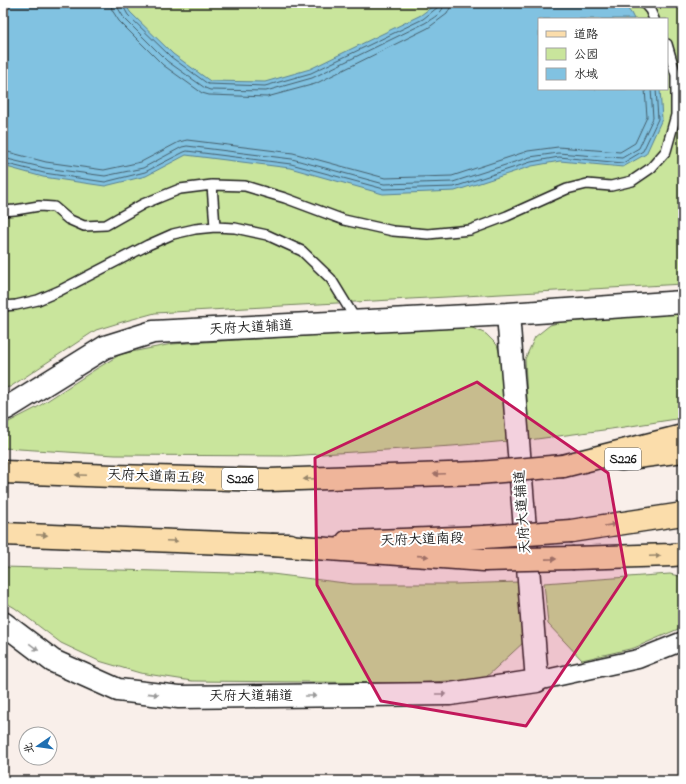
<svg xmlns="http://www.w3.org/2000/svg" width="686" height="784" viewBox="0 0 686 784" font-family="'Indie Flower','LXGW WenKai TC',sans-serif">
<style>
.green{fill:#c9e59c;stroke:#72805c;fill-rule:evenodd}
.water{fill:#81c2e1;stroke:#598092}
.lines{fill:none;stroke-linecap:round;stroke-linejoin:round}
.shore{stroke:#445e6b;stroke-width:1}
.lane-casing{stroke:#1c1c1c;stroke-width:12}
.street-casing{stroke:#1c1c1c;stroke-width:21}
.secondary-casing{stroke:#1c1c1c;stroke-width:25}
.primary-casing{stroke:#1c1c1c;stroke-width:25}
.highway-casing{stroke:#1c1c1c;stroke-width:25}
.lane{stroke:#fff;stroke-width:9}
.street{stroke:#fff;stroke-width:18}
.secondary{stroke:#fff;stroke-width:22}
.primary{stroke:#fbddab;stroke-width:22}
.highway{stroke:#fbddab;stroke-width:22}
.primary-bridge-casing{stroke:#1c1c1c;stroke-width:25;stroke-linecap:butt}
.highway-bridge-casing{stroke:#1c1c1c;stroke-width:25;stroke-linecap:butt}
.primary-bridge{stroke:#fbddab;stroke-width:22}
.highway-bridge{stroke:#fbddab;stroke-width:22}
.oneway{fill:#97866b}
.oneway2{fill:#999}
.marked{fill:#c2185b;fill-opacity:0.2;stroke:#c2185b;stroke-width:3;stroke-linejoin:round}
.labels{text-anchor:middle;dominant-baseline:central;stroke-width:4;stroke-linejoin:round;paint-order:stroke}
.shield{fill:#fff;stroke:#606060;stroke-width:1}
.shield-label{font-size:13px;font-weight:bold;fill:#1c1c1c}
.street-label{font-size:14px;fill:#1c1c1c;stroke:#fff}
</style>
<rect width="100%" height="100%" fill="#f9efea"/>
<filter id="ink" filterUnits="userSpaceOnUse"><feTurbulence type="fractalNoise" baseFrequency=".025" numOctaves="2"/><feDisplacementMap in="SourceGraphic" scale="8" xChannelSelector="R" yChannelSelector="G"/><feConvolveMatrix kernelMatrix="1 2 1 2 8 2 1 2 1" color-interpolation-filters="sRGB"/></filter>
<g filter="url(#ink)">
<path class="green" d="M3,3H683V284L155,313L122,322L96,330L10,387L3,388ZM539,19H667V89H539Z
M683,313V418L611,429L529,440L525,359L535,337L550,325L575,318Z
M468,326L486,334L497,345L503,364L508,441L452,446L288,456L115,455L3,448V425L36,408L96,369L121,354L172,344Z
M3,567L272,574L353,584H455L519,582L525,641L484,679L413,683L192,681L140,673L99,661L61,643L15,608L3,601Z
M670,574L683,577V627L634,648L582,660L548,624L544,583Z"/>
<path class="water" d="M3,3H125L130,12L173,54L210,81L265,82L310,69L421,15L437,3H623L631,13L634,19H539V89H660L662,119L646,154L623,167L560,161L532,166L455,191L383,194L290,168L186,155L146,176L105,186L43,177L3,166Z"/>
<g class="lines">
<path class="shore" d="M111,3L112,10L119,21L163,65L202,93L209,95L267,97L315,84L428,28L447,14L450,8V3
M117,3L118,8L124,18L167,61L205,88L210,90L266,91L312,78L425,23C433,18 444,13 444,3
M122,3L123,6L128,15L171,57L208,84L265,86L311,73L423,19L438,7L439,3
M3,152H8L46,162L104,170L141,162L179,142L187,140L293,153L385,178L452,176L528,151L558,147L620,152L635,143L647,117L645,89
M3,158L45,168L105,176L143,168L182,147L187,146L292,159L384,184L453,182L530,157L558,153L622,158L639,148L653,118L651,89
M3,163L44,173L105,182L145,172L184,152L187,151L291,164L384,189L454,187L531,162L559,157L623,163L643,151L658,119L656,89"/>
<defs>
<path id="lane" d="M644,3L650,10L654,19
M212,185L215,227
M3,211L15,210L39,206L54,207L68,219L84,226L106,225L143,204L180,189L212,185L245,186L285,198L344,220L393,231L428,234L470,230L507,216L567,189L587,184L611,186L632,181L651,168L666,151L676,115V75L667,44
M3,306L16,305L38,300L59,291L148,245L173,234L195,229L215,227L235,228L267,235L302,251L331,279L356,320"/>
<path id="street" d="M537,681L638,659L683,641"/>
<path id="secondary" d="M508,314L683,302
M3,409L7,408L105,347L153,332L508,314L537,681L450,694L179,697L118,690L53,661L3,623"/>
<path id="primary" d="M621,459L683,451
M3,472L114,476L269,480L478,473
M571,531L683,514
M3,534L272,545H290
M347,542L484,537"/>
<path id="highway" d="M563,466L683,436
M272,545L484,560
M574,558L672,555L683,554"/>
</defs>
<use href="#lane" class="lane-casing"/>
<use href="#street" class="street-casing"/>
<use href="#secondary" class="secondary-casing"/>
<use href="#primary" class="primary-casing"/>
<use href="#highway" class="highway-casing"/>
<use href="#lane" class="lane"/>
<use href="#street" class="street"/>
<use href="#secondary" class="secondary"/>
<use href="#primary" class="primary"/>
<use href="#highway" class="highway"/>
<defs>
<path id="primary-bridge" d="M478,473L563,466
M484,537L571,531"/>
<path id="highway-bridge" d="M484,560L574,558"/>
</defs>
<use href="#primary-bridge" class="primary-bridge-casing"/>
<use href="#highway-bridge" class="highway-bridge-casing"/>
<use href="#primary-bridge" class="primary-bridge"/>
<use href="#highway-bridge" class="highway-bridge"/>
</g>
<defs><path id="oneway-solid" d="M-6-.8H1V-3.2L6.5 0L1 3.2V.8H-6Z"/></defs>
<g class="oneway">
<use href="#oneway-solid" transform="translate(439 474) rotate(178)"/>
<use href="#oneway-solid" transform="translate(81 475) rotate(-178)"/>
<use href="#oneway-solid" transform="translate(309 479) rotate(178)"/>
<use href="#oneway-solid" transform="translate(610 525) rotate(-9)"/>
<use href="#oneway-solid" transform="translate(42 535) rotate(2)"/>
<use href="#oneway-solid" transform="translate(172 541) rotate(3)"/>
<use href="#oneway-solid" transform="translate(423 556) rotate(4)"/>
<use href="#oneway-solid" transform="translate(655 556) rotate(-2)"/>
<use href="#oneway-solid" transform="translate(551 559) rotate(-1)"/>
</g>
<g class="oneway2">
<use href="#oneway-solid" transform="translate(34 647) rotate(37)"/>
<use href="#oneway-solid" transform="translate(153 694) rotate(6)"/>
<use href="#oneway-solid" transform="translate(441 694)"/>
<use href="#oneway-solid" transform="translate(311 696)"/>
</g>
</g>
<path class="marked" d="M477,382L608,473L626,576L526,726L381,701L317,585L315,458Z"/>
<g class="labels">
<g class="shield">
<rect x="605" y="448" width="36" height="22" rx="3"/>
<rect x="222" y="468" width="36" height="22" rx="3"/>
</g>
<g class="shield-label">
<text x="623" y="459">S226</text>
<text x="240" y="479">S226</text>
</g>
<g class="street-label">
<text transform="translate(251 328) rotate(-3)">天府大道辅道</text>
<text transform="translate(156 477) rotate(2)">天府大道南五段</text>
<text transform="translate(523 512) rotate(-94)">天府大道辅道</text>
<text transform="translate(422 540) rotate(-2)">天府大道南段</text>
<text x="251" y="696">天府大道辅道</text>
</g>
</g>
<rect width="686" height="784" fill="none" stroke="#fff" stroke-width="16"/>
<rect x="8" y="8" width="670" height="768" fill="none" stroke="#1c1c1c" stroke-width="1.5" filter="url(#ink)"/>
<rect x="538" y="18" width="130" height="72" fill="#ffffff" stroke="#a4a4a4"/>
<rect x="546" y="31" width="20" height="6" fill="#fbddab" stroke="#a4a4a4"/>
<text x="574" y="38" font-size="12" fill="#1c1c1c">道路</text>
<rect x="546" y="48" width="20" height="12" fill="#c9e59c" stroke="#a4a4a4"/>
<text x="574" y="58" font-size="12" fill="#1c1c1c">公园</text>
<rect x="546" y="68" width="20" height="12" fill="#81c2e1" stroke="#a4a4a4"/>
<text x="574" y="78" font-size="12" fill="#1c1c1c">水域</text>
<g transform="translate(38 746) rotate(257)"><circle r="19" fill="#ffffff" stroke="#a4a4a4"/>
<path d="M0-3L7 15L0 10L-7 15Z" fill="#1f6fb2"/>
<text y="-6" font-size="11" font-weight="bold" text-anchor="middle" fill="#1c1c1c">北</text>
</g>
</svg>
